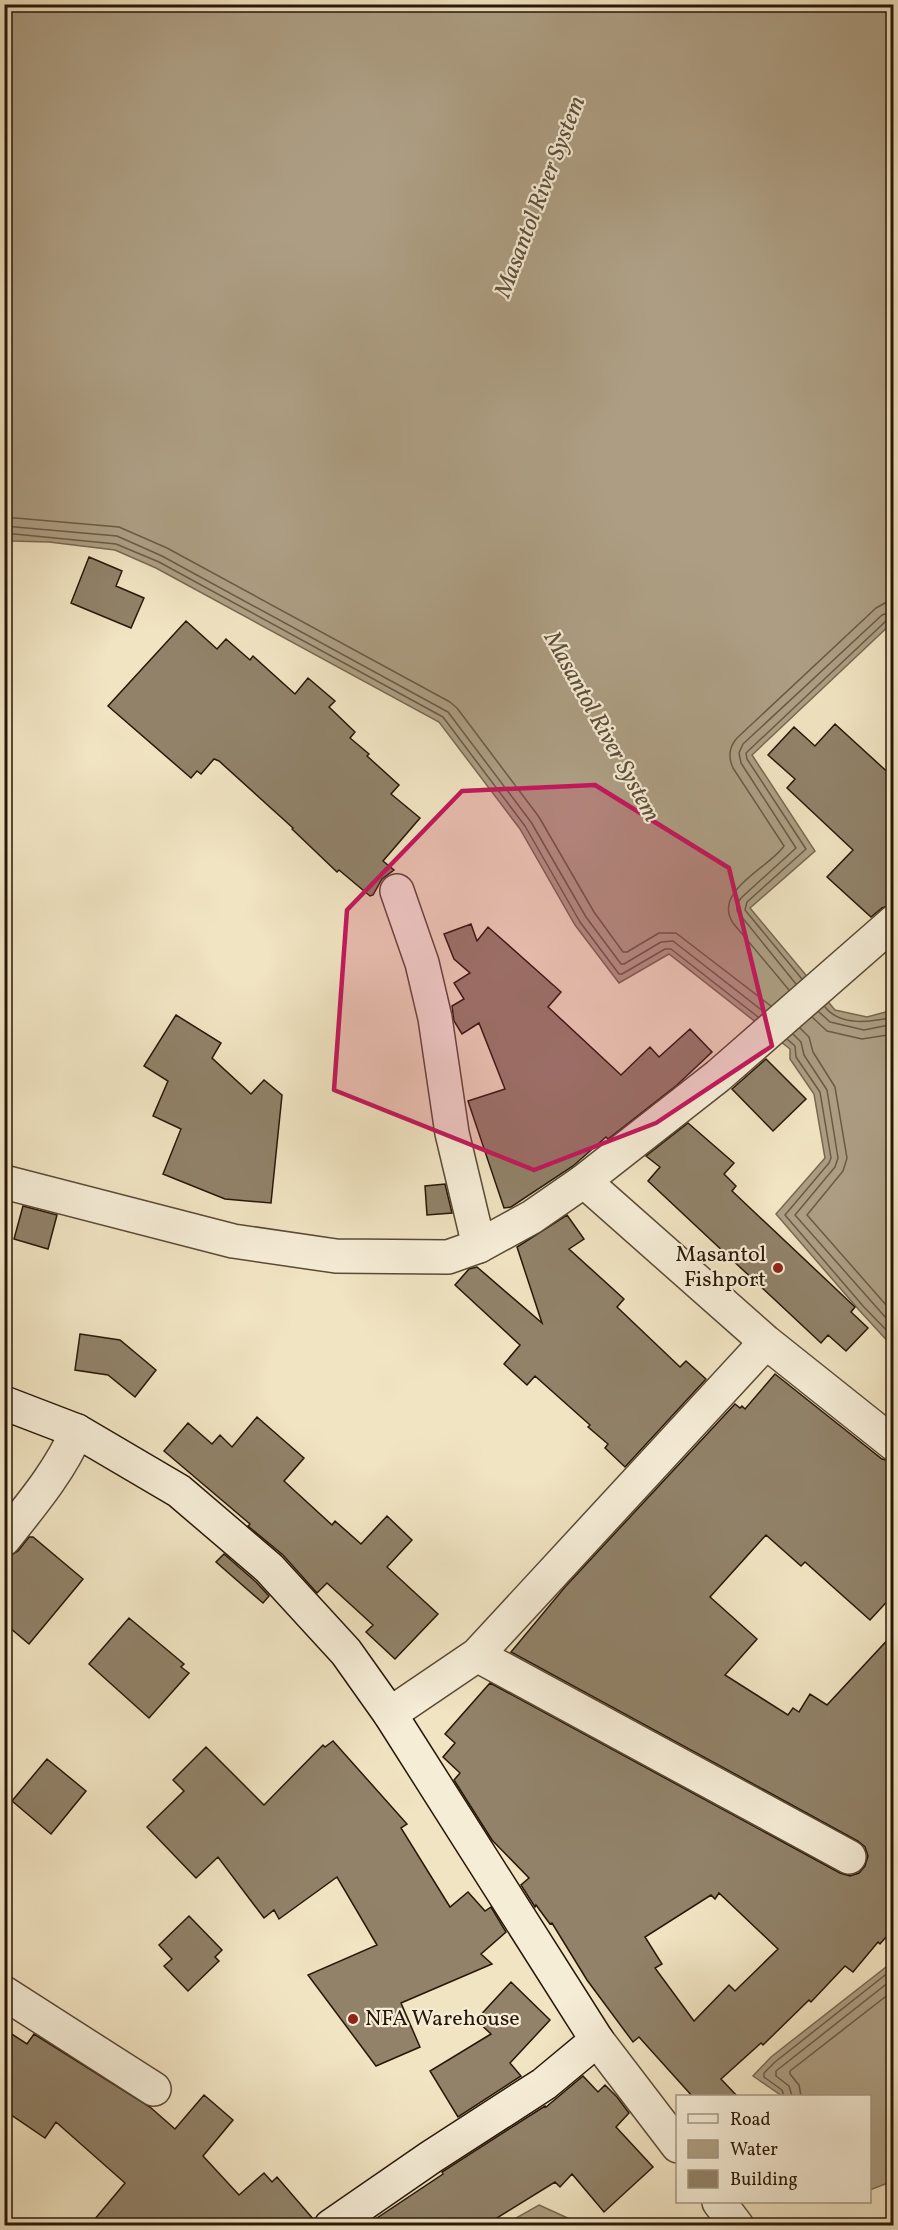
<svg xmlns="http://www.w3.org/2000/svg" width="898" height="2230" viewBox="0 0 898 2230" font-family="Vollkorn,serif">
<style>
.water{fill:#ad9e83;stroke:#786852;stroke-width:1.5}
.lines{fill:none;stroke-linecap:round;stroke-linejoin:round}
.shore{stroke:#6a5a46;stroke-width:1.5}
.building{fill:#918269;stroke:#281708;stroke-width:1.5;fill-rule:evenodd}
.minor-casing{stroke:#5a4a36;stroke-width:36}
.tertiary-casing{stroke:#5a4a36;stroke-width:36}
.secondary-casing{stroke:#281708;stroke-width:36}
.minor{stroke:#f6edd7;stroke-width:33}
.tertiary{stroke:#f6edd7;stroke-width:33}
.secondary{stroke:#f6edd7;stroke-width:33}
.marked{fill:#c2185b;fill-opacity:0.2;stroke:#c2185b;stroke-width:4.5;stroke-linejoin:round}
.poi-dot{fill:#8f2418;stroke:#f6edd7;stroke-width:2}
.labels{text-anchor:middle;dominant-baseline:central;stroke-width:4.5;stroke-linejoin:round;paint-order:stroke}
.poi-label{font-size:22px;fill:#281708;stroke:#f6edd7;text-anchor:end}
.water-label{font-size:24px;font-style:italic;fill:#5d4d39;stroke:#f6edd7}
</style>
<rect width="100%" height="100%" fill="#f1e4c2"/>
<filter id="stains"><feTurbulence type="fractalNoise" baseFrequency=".00333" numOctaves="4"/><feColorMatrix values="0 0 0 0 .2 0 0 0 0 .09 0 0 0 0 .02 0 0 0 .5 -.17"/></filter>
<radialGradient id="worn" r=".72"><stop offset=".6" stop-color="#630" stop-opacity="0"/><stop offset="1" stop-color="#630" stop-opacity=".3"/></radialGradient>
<path class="water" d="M5,5H893V622L752,755L815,851L750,908L835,1010L867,1017L893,1010V1347L859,1310L776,1214L825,1158L814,1094L790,1059V1049L669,954L619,983L575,925L520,829L439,722L156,568L115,550L49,542L12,541L5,539Z
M893,1959V2181L870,2190V2096H782L753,2076L771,2057L886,1967Z
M539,2205L583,2225H504Z"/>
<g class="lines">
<path class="shore" d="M4,517L119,527L167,548L450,702L457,708L539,817L594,912L623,952H627L659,933H676L771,1006
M4,526L117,536L162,556L448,712L531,822L586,917L621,964H624L661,942L673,941L764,1012
M4,533L116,544L159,562L443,717L525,826L580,922L619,974H622L665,949H671L758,1017
M802,979L745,910L747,902L806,849L747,759L746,753L887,620L894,618
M796,984L737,911V904L741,898L796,848L741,763L739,753L743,744L882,615L894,611
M789,990L733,923C712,891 769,868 784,846L733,768C728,757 729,747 737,738L876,608L885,603L894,602
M825,1007C841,1027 871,1022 894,1017
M819,1012L830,1022L864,1030L894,1024
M812,1017L827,1031L862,1039L894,1034
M800,1028L809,1037L813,1052L835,1087L847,1158L843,1171L807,1215L894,1314
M793,1034L801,1042L804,1055L827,1090L838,1158L835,1167L795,1215L894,1327
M787,1039L795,1046L796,1057L820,1092L831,1158L829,1163L785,1215L863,1306L894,1338
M784,2096L782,2090L764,2077V2073L775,2062L894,1968
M792,2096L789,2086L776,2076V2071L894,1978
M801,2096L799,2085L790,2074V2071L894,1990"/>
</g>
<path class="building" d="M89,557L122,571L116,586L144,598L131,628L71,603Z
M186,621L217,649L226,639L250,660L253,656L295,694L308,678L335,701L329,707L355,732L350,738L369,754L367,756L399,785L391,794L420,818L383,861L394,870L382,879L373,895L370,896L339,870L337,872L292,829L293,828L219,761L214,759L201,774L197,771L191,778L108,706Z
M835,724L894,778V904L882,908L871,917L827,877L853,850L787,788L795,779L768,755L794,727L815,746Z
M471,924L477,941L488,927L561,992L548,1007L621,1075L650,1047L659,1057L690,1029L712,1052L677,1085L608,1139L606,1137L573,1166L511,1207L504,1208L468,1101L505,1089L479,1023L462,1034L454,1021L452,1006L464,999L454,983L470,973L454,959L444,934Z
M176,1015L221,1043L212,1058L251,1094L264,1080L282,1095L271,1203L225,1199L163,1174L181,1129L153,1116L168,1081L144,1066Z
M766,1059L806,1099L773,1131L732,1089Z
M688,1123L734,1163L724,1174L736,1186L732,1191L855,1307L851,1312L868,1328L846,1351L828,1335L821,1343L648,1181L660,1167L646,1156Z
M445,1184L452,1213L427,1215L425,1186Z
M23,1206L57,1215L48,1249L14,1239Z
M567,1215L584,1239L569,1249L624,1299L617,1307L680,1367L686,1361L706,1379L625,1467L605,1448L608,1444L588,1427L590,1425L535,1376L527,1385L504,1364L520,1345L455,1285L469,1269L477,1267L542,1323L517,1247Z
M80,1334L120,1340L156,1370L135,1397L108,1375L75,1370Z
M775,1374L882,1459L894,1462V1594L870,1620L805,1562L801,1566L766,1535L710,1597L757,1639L725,1675L788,1715L793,1708L799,1712L810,1694L827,1705L894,1633V1928L880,1944L878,1942L853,1972L845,1966L811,2002L809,2000L763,2045L761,2043L721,2079L738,2097H693L639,2037L633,2042L587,1980L552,1923L550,1924L536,1905L535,1907L521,1885L529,1878L492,1840L454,1780L460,1773L443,1757L455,1743L445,1734L490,1683L840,1873L850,1876L859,1873L865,1866L868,1856L865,1847L858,1841L511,1652L565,1587L735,1404L740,1408L742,1406L745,1409ZM719,1893L778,1949L735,1991L729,1985L694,2021L655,1968L662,1964L645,1937L711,1895L715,1899Z
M257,1417L304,1458L284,1481L332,1525L335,1521L361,1544L387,1516L412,1540L387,1567L438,1614L395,1659L366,1632L373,1625L327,1583L317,1593L283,1555L248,1526L250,1524L164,1451L188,1423L212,1444L220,1435L232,1447Z
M29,1537H33L83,1579L29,1644L4,1623V1559L18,1551Z
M224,1554L256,1582L269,1596L263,1603L216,1562Z
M129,1618L184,1664L181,1667L189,1673L149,1718L89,1664Z
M333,1741L407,1824L401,1828L450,1907L468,1892L485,1911L491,1907L506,1932L481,1954L492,1964L401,2003L420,2047L376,2066L308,1975L377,1945L337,1877L279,1919L274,1910L264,1918L218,1857L196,1878L147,1827L184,1791L173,1780L206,1747L264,1805L323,1745L325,1747Z
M47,1759L86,1791L51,1834L12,1801Z
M189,1916L222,1950L215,1957L219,1961L188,1991L164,1966L172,1959L159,1945Z
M511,1982L550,2020L510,2063L521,2076L458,2117L430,2071L491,2034L476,2020Z
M4,2029L27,2044L34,2034L150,2107L175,2129L204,2095L233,2120L203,2156L239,2195L264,2173L272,2182L277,2177L314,2220L313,2226H89L125,2183L56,2122L45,2138L4,2110Z
M583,2076L598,2092L605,2085L617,2097L629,2113L616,2127L653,2167L604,2212L572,2174L560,2187L555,2182L484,2226H365L443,2174L442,2172L545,2106L546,2107Z"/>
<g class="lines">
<defs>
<path id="minor" d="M397,891L422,963L435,1018L452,1133L479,1246
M766,1342L894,1444
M4,1539C31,1505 60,1471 77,1431
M477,1655L849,1857
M390,1714L477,1655L766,1342L584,1181
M4,1993L154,2089"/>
<path id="tertiary" d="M4,1182L233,1241L336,1256L448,1257L479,1246L532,1217L584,1181L718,1076L894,922
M597,2040L678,2146
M719,2202L737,2226"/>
<path id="secondary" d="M4,1403L77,1431L179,1491L269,1568L346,1652L390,1714L597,2040L544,2084L431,2157L331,2226"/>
</defs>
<use href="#minor" class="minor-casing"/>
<use href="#tertiary" class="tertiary-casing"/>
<use href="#secondary" class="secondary-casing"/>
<use href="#minor" class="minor"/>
<use href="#tertiary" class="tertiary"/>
<use href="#secondary" class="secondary"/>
</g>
<path class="marked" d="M595,785L729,868L772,1046L656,1123L534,1170L334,1090L347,910L462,791Z"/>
<g class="poi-dot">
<circle cx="778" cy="1268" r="6"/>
<circle cx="353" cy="2019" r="6"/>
</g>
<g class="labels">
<g class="poi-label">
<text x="766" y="1255">Masantol<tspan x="766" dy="25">Fishport</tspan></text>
<text x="365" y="2019" text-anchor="start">NFA Warehouse</text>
</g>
<g class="water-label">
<text transform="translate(541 197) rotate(-69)">Masantol River System</text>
<text transform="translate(601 727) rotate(61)">Masantol River System</text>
</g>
</g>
<rect width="898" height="2230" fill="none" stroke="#f1e4c2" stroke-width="24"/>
<rect x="6" y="6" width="886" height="2218" fill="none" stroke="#281708" stroke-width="3"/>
<rect x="12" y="12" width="874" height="2206" fill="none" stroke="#281708" stroke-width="1.5"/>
<rect x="676" y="2095" width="195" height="108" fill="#f6edd7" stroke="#a49784" stroke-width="1.5"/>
<rect x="688" y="2114" width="30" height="9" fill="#f6edd7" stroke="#a49784" stroke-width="1.5"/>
<text x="730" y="2125" font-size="18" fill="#281708">Road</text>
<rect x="688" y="2140" width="30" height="18" fill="#ad9e83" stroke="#a49784" stroke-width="1.5"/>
<text x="730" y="2155" font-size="18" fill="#281708">Water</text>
<rect x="688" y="2170" width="30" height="18" fill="#918269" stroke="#a49784" stroke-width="1.5"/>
<text x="730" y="2185" font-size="18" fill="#281708">Building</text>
<rect width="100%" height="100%" filter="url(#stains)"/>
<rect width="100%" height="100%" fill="url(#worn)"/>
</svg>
